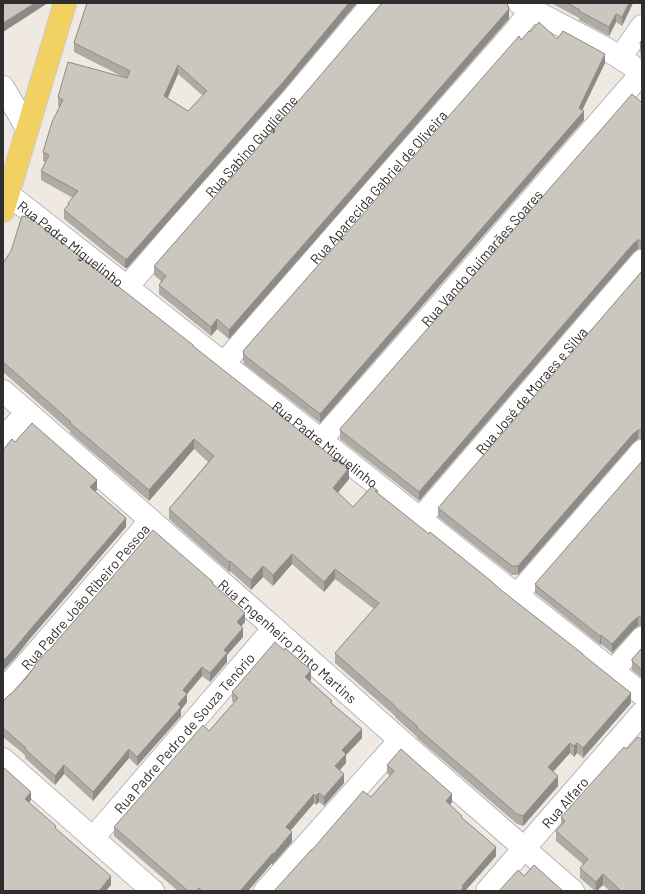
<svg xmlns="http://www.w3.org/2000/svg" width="645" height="894" viewBox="0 0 645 894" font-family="Barlow,sans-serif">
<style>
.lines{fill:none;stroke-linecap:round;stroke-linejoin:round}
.minor-casing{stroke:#b4b7c1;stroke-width:24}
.major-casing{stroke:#c9c9c9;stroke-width:24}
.minor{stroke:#fff;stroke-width:22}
.major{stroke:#f2d163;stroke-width:22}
.wall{fill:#afaba4;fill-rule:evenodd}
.shaded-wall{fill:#8e8b86}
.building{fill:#cbc7bf;stroke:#8e8b86;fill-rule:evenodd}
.labels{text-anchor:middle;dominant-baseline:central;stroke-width:3.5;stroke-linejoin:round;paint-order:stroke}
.street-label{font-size:14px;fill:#2e2e2e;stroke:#fff}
</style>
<rect width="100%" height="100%" fill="#efe9e1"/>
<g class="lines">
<defs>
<g id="minor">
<path d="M519,3L605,48L631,65L642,75"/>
<path d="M620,58L642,26"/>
<path d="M3,87L27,128"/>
<path id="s1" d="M8,194L127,287L642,694"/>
<path id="s2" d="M127,287L177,229L293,98L373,3"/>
<path id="s3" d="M224,363L366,200L516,30L531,10"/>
<path id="s4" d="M3,391L274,628L400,740L573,891"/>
<path d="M3,439L27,412"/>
<path id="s5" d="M321,440L447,297L641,74"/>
<path id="s6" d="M420,519L642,261"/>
<path d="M517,595L642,451"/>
<path d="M613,671L642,638"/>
<path id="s7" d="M3,691L150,521"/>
<path d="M3,759L153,891"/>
<path id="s8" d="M93,838L274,628"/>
<path d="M265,891L400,740"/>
<path id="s9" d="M487,891L642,713"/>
</g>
<path id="major" d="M3,211L65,3"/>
</defs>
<use href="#minor" class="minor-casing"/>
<use href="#major" class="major-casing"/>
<use href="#minor" class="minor"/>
<use href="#major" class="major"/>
</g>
<path class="wall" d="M87,3L284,90L127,268H125L64,219V210L68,205V203L73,198L41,180V171L45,162L43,161V152L60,107L58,106V97L123,77L74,52V43ZM178,74L203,96L188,111L168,98Z
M551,3H633L622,26L616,22L609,36L579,20V18Z
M509,19L229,339L217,329L211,336L159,294V285L161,281L154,275V266L302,97Z
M530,32L557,39L605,63L582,110L584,120L320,423L244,364L243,360V351L521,40Z
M642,40V58L641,57L640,51V42Z
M642,103V249H638L633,253L419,501L340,439V429Z
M3,263L193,346L258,398L283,416V418L349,479L338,493L353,507L372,486L378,491V494L583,655L631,703L583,758L577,753L574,757L570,753L553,772L558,786L523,826L517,824L417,738V737L395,717V716L335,663V653L374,609L335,579L324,592L292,564L273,586L263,577L251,590L230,571L229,572L169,519V509L208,462L194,449L149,501L70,433V431L3,372Z
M642,271V439H638L633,443L518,575H512L438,517V508Z
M642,461V626H638L633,630L613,652L612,653L601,644L600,645L539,596L535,593V584Z
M213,583L245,622L241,626L243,637L227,655V662L210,682L202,676L187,694V702L181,710V716L137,766L129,758L93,801L64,774L55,785L25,758V755L3,737V701L11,694L34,667V666L49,650Z
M642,648V678L632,670V659Z
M311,680L309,681L332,703L362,738L346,755V763L340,770L344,783L324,806L319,802L316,805L314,803L290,830L292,842L272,865V863L248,891H178L114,836V827L209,731L234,703L232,701V692Z
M387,765L452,802L450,805L496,856L465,891H274L312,850L371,797L390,776L387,773Z
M561,817L642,891H610L603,885L597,891H595L580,878V868L583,864L556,841V831L561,826Z"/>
<path class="shaded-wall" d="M35,3H48L3,32V23Z
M349,3H357L284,90L127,268H125V259Z
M629,3H633L622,26V17Z
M509,9V19L506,22L229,339V330Z
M616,14V22L609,36V27Z
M605,54V63L579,117V108Z
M178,65V74L164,105V96Z
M584,111V120L320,423V414Z
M638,240V249L633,253L419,501V492L633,244Z
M217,319V329L211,336V327Z
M638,430V439L633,443L518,575V566L633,434Z
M194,439V449L149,501V490Z
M349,468V479L333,498V488Z
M97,480V490L90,497V487Z
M126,518V527L29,640L15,658L3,671V661L29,631Z
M292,554V564L273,586V575Z
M230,561V571L229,572V562Z
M263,566V577L251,590V580Z
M335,569V579L324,592V582Z
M245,613V622L237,631V622Z
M638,617V626L633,630L613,652L612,653V644L633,621Z
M243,628V637L227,655V662L210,682V673L224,650Z
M601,635V644L600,645V636Z
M202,667V676L187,694V702L181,710V716L137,766V757L178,704L183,690Z
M311,670V680L305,686V677Z
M631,693V703L583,758V748Z
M362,729V738L346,755V763L335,775V766L342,750Z
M570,743V753L548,777V767Z
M577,743V753L574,757V746Z
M129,749V758L93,801V792Z
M64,765V774L55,785V776Z
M344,774V783L324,806V797Z
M558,776V786L523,826V816Z
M31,792V800L25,808V799Z
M319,793V802L316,805V796Z
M314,794V803L286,836V827Z
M452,794V802L446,810V801Z
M292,832V842L272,865V863L248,891H240L273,853Z
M496,847V856L465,891H460L462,886Z
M603,874V885L596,891V882Z
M111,876V885L106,891H99Z"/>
<path class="building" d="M3,3H35L3,23Z
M87,3H349L284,81L127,259H125L64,210L69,204L68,203L78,191L41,171L49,155L43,152L52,122L63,100L58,97L68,62L127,78L130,71L74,43ZM178,65L207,91L188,111L164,96Z
M382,3H507L509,9L229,330L217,319L211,327L159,285L166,276L154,266L302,97Z
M567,3H629L622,17L616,14L609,27L579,11L580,10Z
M539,22L557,39L563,31L605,54L579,108L584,111L320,414L244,355L243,351L519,36L521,40L529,31L530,32Z
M642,40V49L641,48L640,42Z
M632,94L642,103V240H638L633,244L419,492L340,430V429Z
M22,216L31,218L193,345V346L259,398L258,397L283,416H281L339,462V460L349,468L333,488L353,507L372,486L378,491H375L429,534L430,532L490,580L501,590L583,654H582L631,693L583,748L577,743L574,746L570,743L548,767L558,776L523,816L517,814L417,728L418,727L395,707V706L335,653L379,603L335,569L324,582L292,554L273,575L263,566L251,580L230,561L229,562L169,509L214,456L194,439L149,490L70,423L71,422L3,362V263L11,251Z
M642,271V430H638L633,434L518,566H512L438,508Z
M32,423L97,480L90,487L126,518L29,631L15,648L3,661V450L12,439L15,442Z
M642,461V617H638L633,621L613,643L612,644L601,635L600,636L539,588L535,584Z
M153,530L213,582L212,583L245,613L237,622L243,628L224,650L227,653L210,673L202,667L183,690L187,694L178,704L181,707L137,757L129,749L93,792L64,765L55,776L25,749L26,748L3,728V701L10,694H11L26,678L35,666H34L48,650H49Z
M275,642L284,650L285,648L311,670L305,677L332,701L330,702L362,729L342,750L346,754L335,766L344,774L324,797L319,793L316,796L314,794L286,827L292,832L272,856L273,853L240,891H202L199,888L196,891H188L114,827L203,725L209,731L238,698L232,692Z
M642,648V670L632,661V659Z
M638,737L642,740V891H621L603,874L596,882L580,868L588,859L556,831L565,821L561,817L624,747L627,749Z
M401,749L452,794L446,801L462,816L461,817L496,847L462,886L463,888L460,891H274L312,849V850L363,791L371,797L394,771L387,765Z
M3,767L31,792L25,799L56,826L55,828L111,876L99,891H3Z
M534,865L563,891H499L518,870L524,876Z"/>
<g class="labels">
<g class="street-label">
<text stroke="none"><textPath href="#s2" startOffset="188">Rua Sabino Guglielme</textPath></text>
<text stroke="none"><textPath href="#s3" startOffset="234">Rua Aparecida Gabriel de Oliveira</textPath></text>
<text stroke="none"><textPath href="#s1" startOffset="80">Rua Padre Miguelinho</textPath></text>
<text stroke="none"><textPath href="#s5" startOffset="243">Rua Vando Guimarães Soares</textPath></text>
<text stroke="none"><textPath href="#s6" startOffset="170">Rua José de Moraes e Silva</textPath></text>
<text stroke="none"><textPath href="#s1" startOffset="404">Rua Padre Miguelinho</textPath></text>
<text stroke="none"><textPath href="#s7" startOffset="125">Rua Padre João Ribeiro Pessoa</textPath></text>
<text stroke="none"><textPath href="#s4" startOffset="379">Rua Engenheiro Pinto Martins</textPath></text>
<text stroke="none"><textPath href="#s8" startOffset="139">Rua Padre Pedro de Souza Tenório</textPath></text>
<text stroke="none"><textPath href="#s9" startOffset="118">Rua Alfaro</textPath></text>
</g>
</g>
<rect width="645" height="894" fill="none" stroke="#2e2e2e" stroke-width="8"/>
</svg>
